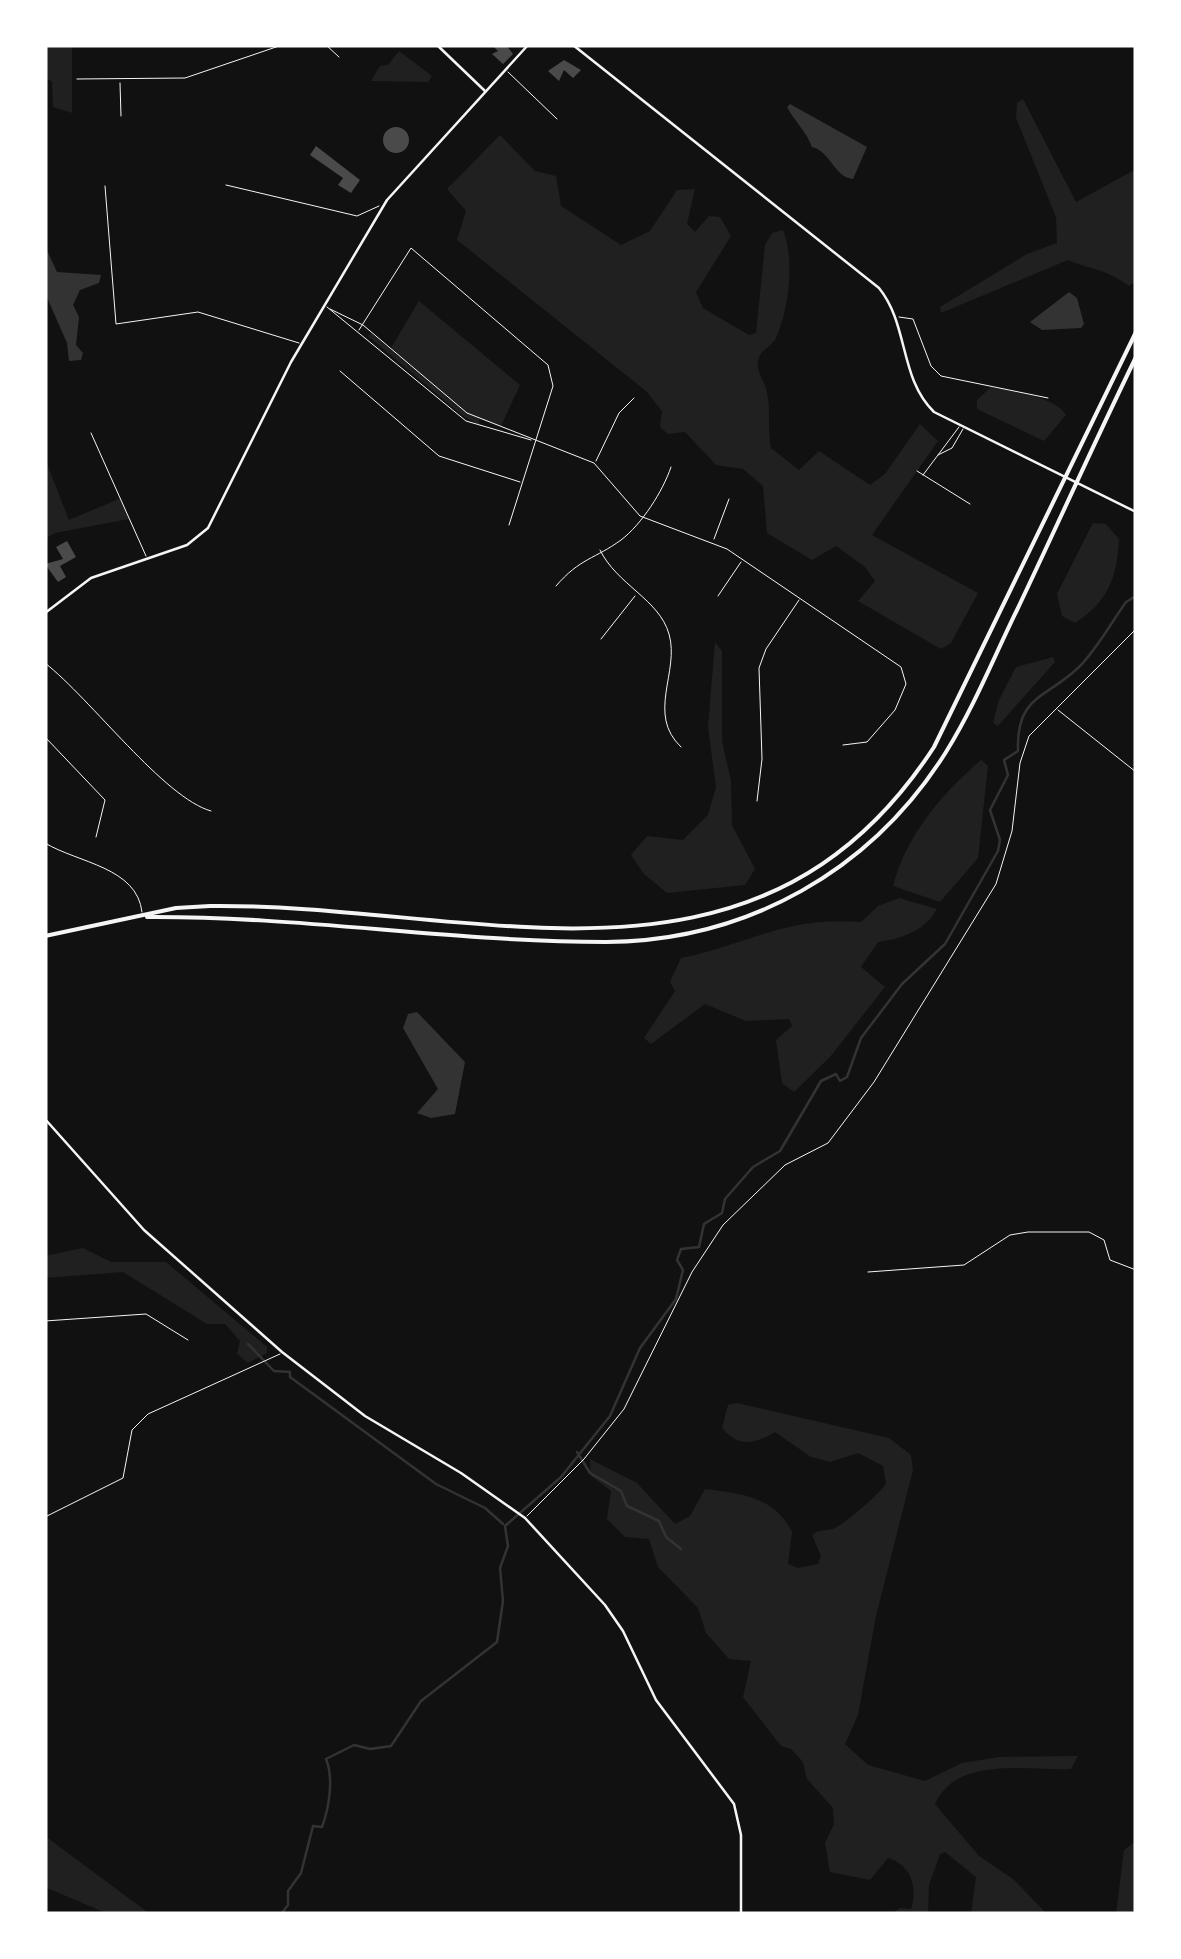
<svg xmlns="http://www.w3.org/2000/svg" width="1181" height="1959" viewBox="0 0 1181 1959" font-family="'DM Sans',sans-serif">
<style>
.green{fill:#202020}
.water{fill:#333}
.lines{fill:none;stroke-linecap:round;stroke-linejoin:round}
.stream{stroke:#333;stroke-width:2.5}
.building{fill:#4a4a4a}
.path{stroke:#f5f5f5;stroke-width:1}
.service{stroke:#f5f5f5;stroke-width:1}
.minor{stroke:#f5f5f5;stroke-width:1}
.tertiary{stroke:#f5f5f5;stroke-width:2.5}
.secondary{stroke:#f5f5f5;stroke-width:2.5}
.primary{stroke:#f5f5f5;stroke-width:4}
</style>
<rect width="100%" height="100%" fill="#111"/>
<path class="green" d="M45,45H72V113L53,107L52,82L45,77Z
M399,51L432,76L428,82L371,81L380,66L388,65Z
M1023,99L1076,202L1136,169V281L1129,286C1104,268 1095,271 1068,260L941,313L940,307L1027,254L1057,243L1056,217L1016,118L1017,103Z
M500,135L535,171L556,176L561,206L621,245L650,231L677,190L695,189L687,224L695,232L709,216L720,217L731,236L696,292L703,308L749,335L756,333L765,245L772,233L783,230C795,259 789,309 776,338C772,345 764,349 760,355C753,369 765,380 767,393C771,410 767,429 771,448L799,470L819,451L870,485L885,474L920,424L938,441L872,535L978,593L951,643L941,649L858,601L875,581L865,567L836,546L812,560L767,533L763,486L743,469L716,465L685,432L668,434L660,427L662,411L646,391L457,240L466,211L447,189Z
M419,301L520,385L501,426L479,419V425L463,416L368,336L371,333L466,413L391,348Z
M991,387C1012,392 1055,396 1066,415L1044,441L977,409V400Z
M45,459L69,520L121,498L129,519L55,533L48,537L45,553Z
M1093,523L1106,524L1119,539C1117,578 1108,602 1075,623L1062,616L1057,594Z
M715,642L722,651V741L731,781L732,825L755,869L745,885L667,893L644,874L631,855L647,836L683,840L708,815L716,787L708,727Z
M1053,657L1055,662L998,726L993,723L999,700L1016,667Z
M981,760L988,766L978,858L940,902L893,886C906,836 942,793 981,760Z
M899,898L937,909C926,930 902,939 878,942L861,967L885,987L830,1057L794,1092L782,1083L776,1040L792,1026L789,1019L746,1021L705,1004L651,1044L644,1038L675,991L670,982L681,958C750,944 784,916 861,922L878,906Z
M83,1248L111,1262H166L267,1347V1353L248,1363L237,1354L240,1341L225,1324H207L123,1272L45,1278V1256Z
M737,1403L889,1438L911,1455L913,1470L876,1616L858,1715L845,1744L868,1765L925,1781L962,1763L999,1757L1078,1756L1071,1769C1029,1771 957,1755 935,1804L979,1856L1013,1879L1047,1914H971L976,1877L945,1852L940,1854L929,1885L928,1914H891L900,1908L911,1909C918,1887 911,1865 888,1858L870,1880L830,1872L825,1843L834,1824L833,1808L807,1779L803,1762L791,1749L781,1746L743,1697L751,1661L729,1659L706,1633L698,1608L658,1567L649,1539L625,1537L607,1519L611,1491L591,1476L590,1459L637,1483L675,1524L690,1516L705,1489C740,1493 775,1497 792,1532L788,1564L798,1568L818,1564L821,1556L812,1535C820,1528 825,1532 835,1528C847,1522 879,1494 886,1484L883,1466L858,1453L830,1462L811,1457L775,1432C755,1444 739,1448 722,1428L728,1405Z
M45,1836L150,1914H108L45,1887Z
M1136,1841V1914H1116L1124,1850Z"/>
<path class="water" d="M790,104L867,147L853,179C834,177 830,151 812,147C806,131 795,122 787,107Z
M45,246L57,272L101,275L99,283L80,290L73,305L79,317L76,345L83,353L81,360L69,361L67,343L45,293Z
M1069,292L1077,298L1084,324L1081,328L1042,330L1030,322Z
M417,1012L465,1062L455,1114L431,1118L417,1113L438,1089L403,1028L408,1014Z"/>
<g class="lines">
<path class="stream" d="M248,1344L274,1371L290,1372V1377L436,1484L485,1508L503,1524
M577,1452L590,1473L621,1491L627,1506L659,1521L666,1537L681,1549
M281,1914L288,1905V1891L301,1873L313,1826L322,1827C329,1808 334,1778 326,1759L354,1745L370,1749L391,1746L421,1701L497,1642L503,1601L500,1568L508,1546L505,1526L561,1477L610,1416L640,1348L676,1299L683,1270L677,1260L681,1249L699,1247L704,1224L722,1213L725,1199L753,1167L780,1151L821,1081L836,1074L840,1081L847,1077L861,1038L902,984L945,944L998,851L1000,840L990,810L1008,775L1004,760L1018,751C1016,695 1046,699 1079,667C1097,649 1111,623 1126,602L1136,596"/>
</g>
<path class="building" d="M492,45H506L513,54L503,64L492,54L498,51Z
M564,60L581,70L573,78L564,70L559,81L548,71Z
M383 140a13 13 0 1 1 26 0a13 13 0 1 1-26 0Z
M316,146L360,180L351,193L338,185L343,178L310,155Z
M67,541L76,557L60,566L66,577L58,582L45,564L63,559L56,547Z"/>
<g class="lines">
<path class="path" d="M868,1272L964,1265L1010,1235L1028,1232H1089L1104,1240L1110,1260L1136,1270"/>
<path class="service" d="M45,737L105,800L96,837"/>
<path class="minor" d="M326,45L339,57
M508,72L557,119
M77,79L185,78L282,45
M120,83L121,116
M226,185L357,216L379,206
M105,186L116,324L198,312L299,343
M327,307L466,421L531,440
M330,309L363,325L467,413L594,463L640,516L727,549L901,667L906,684L895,710L867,742L843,745
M899,317L913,319L931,366L941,376L1048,398
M359,330L411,248L548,365L553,386L509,525
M340,371L439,456L520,482
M91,433L146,556
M938,455L952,448L963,429
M596,461L619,413L634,398
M917,471L970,504
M923,475L959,427
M714,539L729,499
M600,550C617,585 659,599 669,634C680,672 646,714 681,747
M556,586C580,558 595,559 621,540C642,524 663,491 671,467
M718,596L741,562
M601,639L635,596
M45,663C91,699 164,798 211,811
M1058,710L1136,772
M757,801L762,759L759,668L766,649L799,600
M45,843C78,863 137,867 142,912
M45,1321L146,1314L188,1340
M527,1516L584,1459L624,1409L692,1272L723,1225L785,1165L828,1143L874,1082L996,884L1012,831L1020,763L1029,736L1136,629
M45,1517L123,1478L132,1430L148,1414L280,1354"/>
<path class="tertiary" d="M437,45L485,91
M573,45L879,288C909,325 899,378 934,412L1136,512"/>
<path class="secondary" d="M45,613L91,578L187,545L208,528L291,362L387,200L528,45
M45,1119L144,1230L282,1352L365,1416L461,1473L525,1518L605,1605L623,1631L656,1700L734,1804L741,1835V1914"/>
<path class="primary" d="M147,917C301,916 453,942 606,942C748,941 872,870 946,752C974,707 994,657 1017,610C1057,526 1095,441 1136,357
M45,936L176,908L210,906C477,903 756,1020 934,747L1136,332"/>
</g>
<rect width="1181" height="1959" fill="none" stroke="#ffffff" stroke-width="95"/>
</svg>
